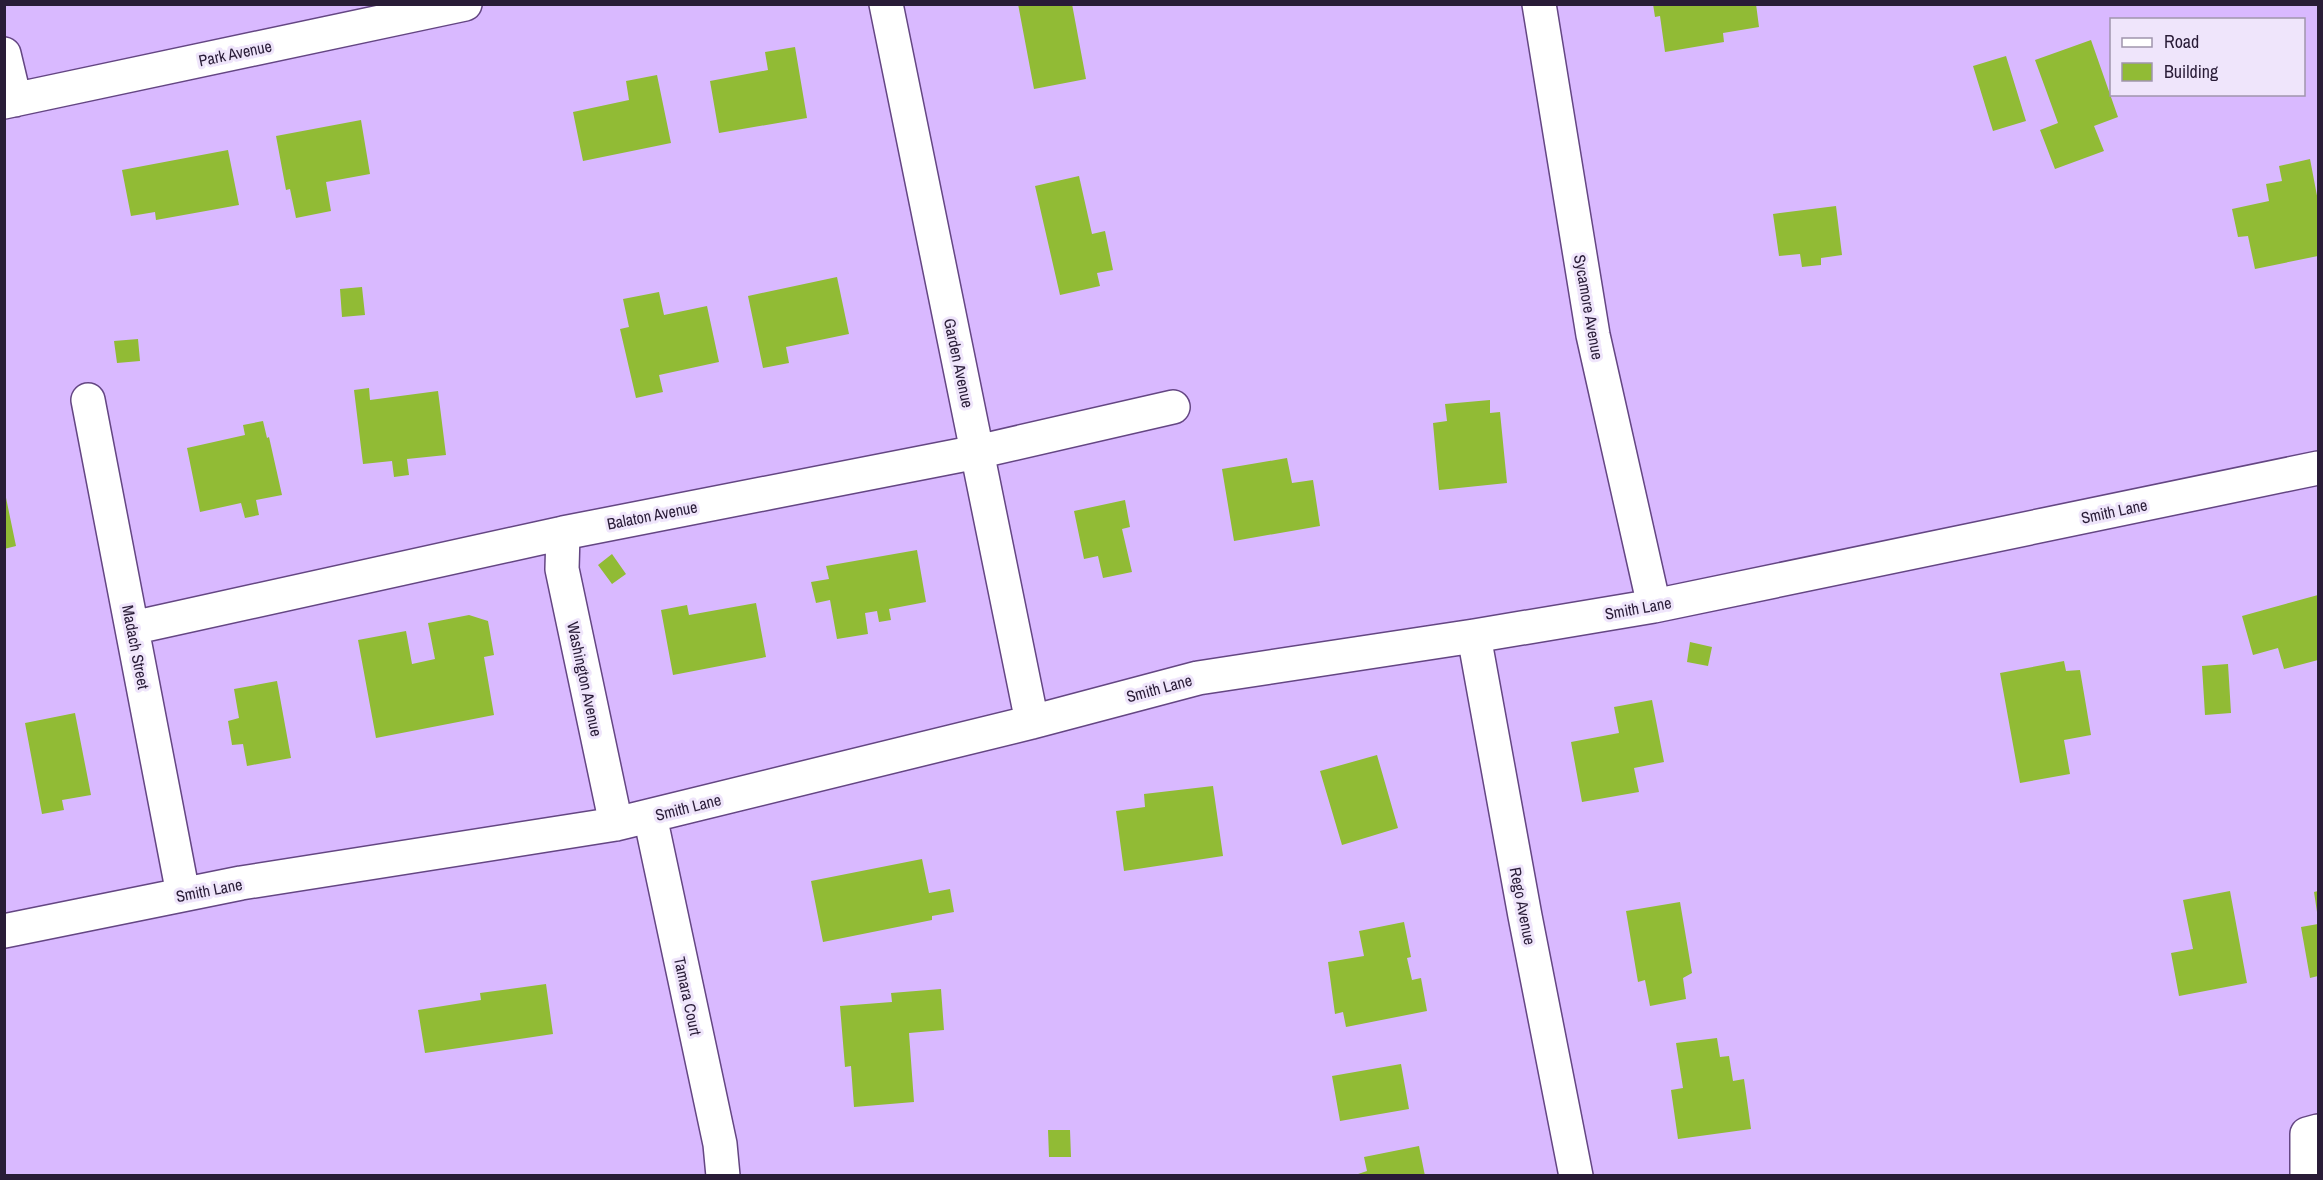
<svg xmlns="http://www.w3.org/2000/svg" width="2323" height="1180" viewBox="0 0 2323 1180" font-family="'Archivo Narrow',sans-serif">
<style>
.building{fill:#91bb35}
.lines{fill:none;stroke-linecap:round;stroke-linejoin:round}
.minor-casing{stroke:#644683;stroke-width:36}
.minor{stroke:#fff;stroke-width:33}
.labels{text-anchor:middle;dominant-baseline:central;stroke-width:6;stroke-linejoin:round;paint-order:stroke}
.street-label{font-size:16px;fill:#291c37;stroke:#efe5fb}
</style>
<rect width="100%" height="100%" fill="#d9b9ff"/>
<path class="building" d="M1018,4H1072L1086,79L1034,89Z
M1653,4H1756L1759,27L1723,33L1724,42L1665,52L1660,16L1655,17Z
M2091,40L2118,117L2094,126L2104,151L2055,169L2040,130L2058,123L2035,60Z
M795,47L807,118L719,133L710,81L768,70L765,52Z
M2006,56L2026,121L1993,131L1973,66Z
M657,75L671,143L583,161L573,112L629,100L626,81Z
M361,120L370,174L326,182L331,211L296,218L290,189L286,190L276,136Z
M228,150L239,205L156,220L155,212L131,216L122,170Z
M2310,159L2318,201V256L2255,269L2248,236L2238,237L2232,209L2269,201L2266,184L2282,181L2279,166Z
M1079,176L1092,234L1105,231L1113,270L1097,273L1100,286L1060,295L1035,186Z
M1836,206L1842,255L1821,258V265L1802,267L1800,254L1779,256L1773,214Z
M837,277L849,334L786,347L789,363L763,368L748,296Z
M362,287L365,315L342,317L340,289Z
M659,292L664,315L707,306L719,362L659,375L663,392L636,398L620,329L629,327L623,299Z
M138,339L140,361L117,363L114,341Z
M369,388L370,400L438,391L446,455L407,459L409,475L394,477L392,461L363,464L354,390Z
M1490,400V413L1500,412L1507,483L1439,490L1433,423L1447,421L1445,404Z
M263,421L267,438L269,437L282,495L256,500L259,515L245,518L241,503L200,512L187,448L245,435L243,425Z
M1287,458L1292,483L1313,480L1320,526L1234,541L1222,469Z
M4,488L16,546L4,549Z
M1125,500L1130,527L1122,529L1132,572L1103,578L1098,556L1084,559L1074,511Z
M917,550L926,602L889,609L891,620L879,622L877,611L865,613L868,634L837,639L830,600L816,603L811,582L829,579L826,566Z
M612,554L626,574L612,584L598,565Z
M2318,595V660L2284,669L2278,648L2253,655L2242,616Z
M756,603L766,657L673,675L661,610L687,605L689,615Z
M469,615L488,621L494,655L484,657L494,715L376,738L358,640L406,631L412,664L435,659L428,623Z
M1690,642L1712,647L1708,666L1687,662Z
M2064,661L2066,671L2080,670L2091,735L2064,740L2070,774L2020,783L2000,673Z
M2228,664L2231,713L2205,715L2202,666Z
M277,681L291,758L247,766L243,744L232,745L228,721L239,718L234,689Z
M1652,700L1664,762L1634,768L1639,792L1582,802L1571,742L1619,733L1614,707Z
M75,713L91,795L62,800L64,810L42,814L25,723Z
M1377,755L1398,828L1342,845L1320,771Z
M1213,786L1223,856L1124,871L1116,811L1145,807L1144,794Z
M922,859L929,893L950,889L954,912L932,916V920L823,942L811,881Z
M2230,891L2247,983L2179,996L2171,953L2193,949L2183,900Z
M2318,891V912H2317L2314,892Z
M1680,902L1692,973L1683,978L1686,999L1650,1006L1645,980L1638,982L1626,911Z
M1404,922L1411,957L1407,958L1412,980L1421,978L1427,1011L1346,1027L1343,1012L1335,1014L1328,962L1364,956L1359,931Z
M2318,924V976L2310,978L2301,927Z
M546,984L553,1034L425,1053L418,1010L481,1000L480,993Z
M941,989L944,1030L909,1033L914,1102L854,1107L851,1066L845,1067L840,1006L892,1002L891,993Z
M1717,1038L1720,1057L1729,1056L1733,1081L1744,1079L1751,1129L1678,1139L1671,1090L1683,1088L1676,1043Z
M1401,1064L1409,1109L1340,1121L1332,1076Z
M1048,1130H1070L1071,1157H1049Z
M1419,1146L1425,1176H1352L1367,1171L1364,1157Z"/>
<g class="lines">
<defs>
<path id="minor" d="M886,4L1032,722
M1539,4L1593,335L1654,606
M4,54L15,100
M4,102L465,4
M88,400L183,894
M563,533L562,569L616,824
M132,628L563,533L977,452L1173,407
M1474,636L1525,916L1576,1176
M650,816L720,1144L723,1176
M4,931L241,883L616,824L1032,722L1198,678L1474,636L1654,606L2318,468
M2307,1176V1134L2318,1131"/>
</defs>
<use href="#minor" class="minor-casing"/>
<use href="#minor" class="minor"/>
</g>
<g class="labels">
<g class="street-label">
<text transform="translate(235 53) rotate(-12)">Park Avenue</text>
<text transform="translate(1589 307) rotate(80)">Sycamore Avenue</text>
<text transform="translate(959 363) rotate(78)">Garden Avenue</text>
<text transform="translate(2114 511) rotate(-12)">Smith Lane</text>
<text transform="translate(652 515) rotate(-11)">Balaton Avenue</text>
<text transform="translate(1638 608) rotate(-10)">Smith Lane</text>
<text transform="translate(136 647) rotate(79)">Madach Street</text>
<text transform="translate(585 679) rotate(78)">Washington Avenue</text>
<text transform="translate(1159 688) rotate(-15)">Smith Lane</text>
<text transform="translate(688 807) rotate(-14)">Smith Lane</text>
<text transform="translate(209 890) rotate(-11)">Smith Lane</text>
<text transform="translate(1523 906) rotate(79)">Rego Avenue</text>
<text transform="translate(688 996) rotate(78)">Tamara Court</text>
</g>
</g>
<rect width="2323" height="1180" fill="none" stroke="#291c37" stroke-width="12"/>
<rect x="2110" y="18" width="195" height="78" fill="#efe5fb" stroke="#a095ad" stroke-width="1.5"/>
<rect x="2122" y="38" width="30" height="9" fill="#ffffff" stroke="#a095ad" stroke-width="1.5"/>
<text x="2164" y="48" font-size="18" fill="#291c37">Road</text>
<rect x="2122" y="63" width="30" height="18" fill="#91bb35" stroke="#a095ad" stroke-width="1.5"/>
<text x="2164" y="78" font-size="18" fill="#291c37">Building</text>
</svg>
